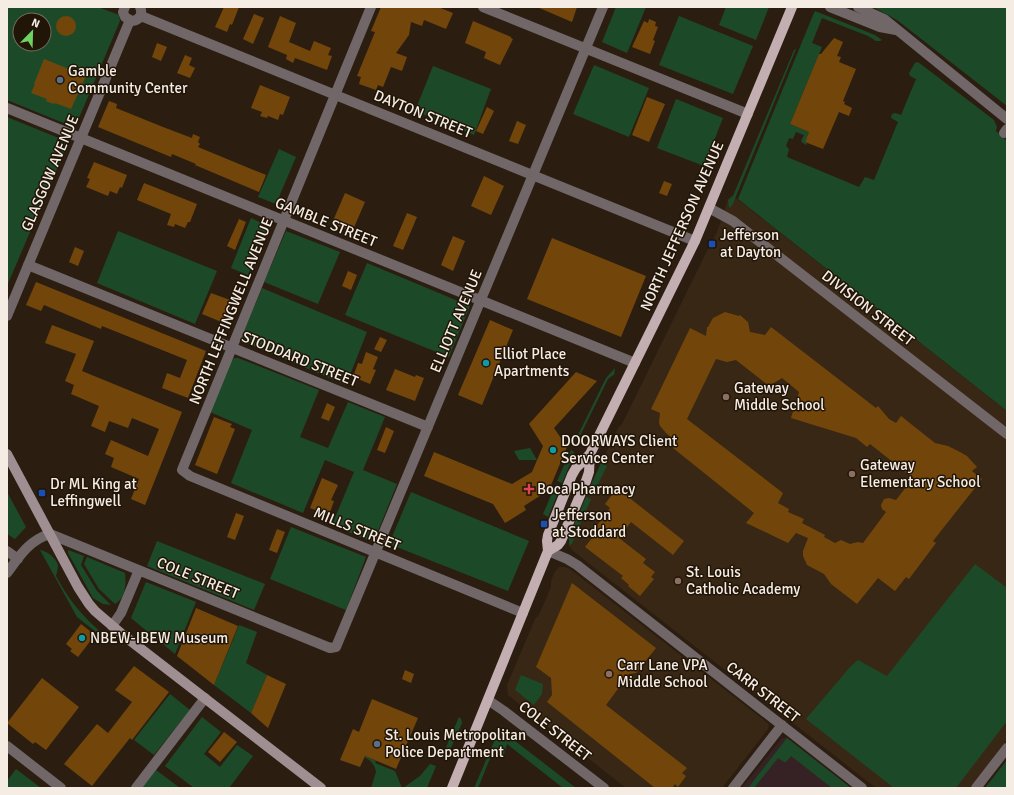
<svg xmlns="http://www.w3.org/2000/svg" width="1014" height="795" viewBox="0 0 1014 795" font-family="Signika,sans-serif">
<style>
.built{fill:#382714}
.industrial{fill:#362224}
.green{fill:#1c4a28;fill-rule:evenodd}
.building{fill:#72460a;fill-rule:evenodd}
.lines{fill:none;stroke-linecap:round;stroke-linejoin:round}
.minor{stroke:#716769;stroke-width:10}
.tertiary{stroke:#716769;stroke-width:10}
.secondary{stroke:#9f8f92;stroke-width:10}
.primary{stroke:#c3aeb2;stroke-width:10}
.service-dot{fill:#5c6f8a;stroke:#211508;stroke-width:1.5}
.transit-dot{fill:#1a4fb4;stroke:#211508;stroke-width:1.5}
.culture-dot{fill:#0f9aa8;stroke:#211508;stroke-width:1.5}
.education-dot{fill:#8d6e63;stroke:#211508;stroke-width:1.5}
.health-dot{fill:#e0444e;stroke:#211508;stroke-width:1.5}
.labels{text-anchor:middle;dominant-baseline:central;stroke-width:3;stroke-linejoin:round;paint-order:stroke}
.poi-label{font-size:15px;fill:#f5ece4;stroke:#211508;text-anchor:start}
.street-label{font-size:15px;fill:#f5ece4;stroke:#211508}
</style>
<rect width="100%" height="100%" fill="#2b1e11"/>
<path class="built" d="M732,195L1007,411V740L970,788H876L573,551L569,546V537L593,480L618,428L622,424L705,255L717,232L728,200Z
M559,567H565L570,569L769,724L768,729L722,788H626L508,695L507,685L535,619L539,615L551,587V581L554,573Z"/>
<path class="industrial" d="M782,738H787L851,788H742Z"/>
<path class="green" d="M7,7H98L119,15L120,21L76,125L71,126L7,100ZM20,20H44V44H20Z
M616,7H646L627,53L602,42Z
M726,7H769L756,40L719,25Z
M873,7H1007V106L897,20Z
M815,11L875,35L882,40L880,41H876L868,36L822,18L812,43L822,47L790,124L809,132L805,142L807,143L806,145L803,143L801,141L804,135L796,132L793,139L789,138L786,146L789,149L787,157L859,187L865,177L874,180L898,122L891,118L892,114L895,113L901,115L916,79L910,76L909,73L915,63L918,62L994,120L997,127L996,131L1007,141V411L738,199L813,15Z
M679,16L753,46L733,94L659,65Z
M796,49L732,206L729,208L728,200L733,196L794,50Z
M594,65L649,88L629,137L573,114Z
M433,66L491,89L474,135L415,111Z
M676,99L723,118L704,166L657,148Z
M7,117L66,141L68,143L7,286Z
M279,149L296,157L276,204L258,197Z
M251,218L268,226L248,275L231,268Z
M118,231L217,271L195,324L97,283Z
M286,231L340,252L318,304L264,282Z
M367,263L470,306L449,357L345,315Z
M262,288L367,332L346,385L242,341L241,338Z
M234,358H238L319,390L300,437L328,448L348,402L385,417L363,470L397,484L374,541H370L332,525L354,472L325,460L303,513L231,483L252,430L210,412L231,361Z
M615,368L614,375H613L608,379L579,438L576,439L606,378Z
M530,448L537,460H519L514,451Z
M571,450L574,452L573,457L562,483L557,481Z
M601,463L607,466L592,496L587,494Z
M556,484L561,486L548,517L543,514Z
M7,492L26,527L15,539L7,534Z
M411,492L529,541L508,591L389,544Z
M586,497L591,499L572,544L569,545V537Z
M291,527L366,557L346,610L270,579Z
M157,541L265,584L254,610L147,566Z
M40,550C47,551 56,558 58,565C58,568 57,572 56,576C71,604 86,620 110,640V643L77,617Z
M68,550L84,556L81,565L97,591L111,605L103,604L93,598L68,553Z
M87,557L125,573C126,584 126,598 115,604L99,589L84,564Z
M975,564L1007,588V721L956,788H894L806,719L850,667L858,660L887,676Z
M146,582L196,602L175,654L131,618Z
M239,625L257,632L246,663L267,675L251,713L214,685Z
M521,675L543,684L542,694L534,705L515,690Z
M170,694L190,710L154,755L134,740Z
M202,717L221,732L204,754L220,767L237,745L253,756L229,788H194L165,766Z
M459,717L461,719L462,723L450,750L444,752Z
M499,730H501L576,788H563L507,744L503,758L493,751L478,788H474Z
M787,738L851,788H832L791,756L786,762H784L778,758L754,788H748Z
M365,756L376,761L375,763L395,771L402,788H371L376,772C375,765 371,760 364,757Z
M1007,760V788H985Z
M430,764L436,766L427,788H403L420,776Z
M16,769L41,788H7V781Z
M156,770L180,788H142Z"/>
<path class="building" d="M224,7H239L232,25L230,24L227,32L215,27Z
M381,7H438L453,13L446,29L424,20L422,26L411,22L409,35L396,53L407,57L402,71L391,67L383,87L378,85L376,90L359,84L361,77L357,76L375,32L371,31Z
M537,7H577L572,22Z
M254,14L264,18L253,44L243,39Z
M56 26a10 10 0 1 1 20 0a10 10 0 1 1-20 0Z
M280,16L296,23L289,42L310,51L314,41L331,48L328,55L332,56L327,70L295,58L293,63L286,59L287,55L268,47Z
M649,19L656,22L655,26L658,27L653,40L655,41L650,54L632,47L644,21L648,23Z
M473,21L511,37V38L513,39L500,65L484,58L486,52L465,43Z
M834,38L843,42L837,56L841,57L839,62L856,69L843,101L845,102L844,104L852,108L849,116L839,112L823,149L805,142L809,132L790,124L819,54H821Z
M157,43L167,47L161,61L152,57Z
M185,55L192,58L189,65L195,68L190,78L177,73Z
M44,59L86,76L71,109L55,103V104L51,103L46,101L47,99L31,93L35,84H34Z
M260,85L290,97L283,115L280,114L278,120L268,116L267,118L260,116L262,112L251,108Z
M647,97L665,104L649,142L632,135Z
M109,101L117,104L116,108L163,127L192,138L193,134L200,137L198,142L200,144L198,147L266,175L259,192L195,165L196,164L172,154L171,157L98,127Z
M487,107L494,111L483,134L476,131Z
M517,121L526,125L518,144L509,141Z
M94,162L127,175L122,188L120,187L117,194L110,191L108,196L86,187L90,179L87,178Z
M484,176L504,186L491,215L471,206Z
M664,181L672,184L667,196L659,193Z
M144,183L197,204L190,222H188L185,228L175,224L174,227L167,225L171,214L137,200Z
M345,193L365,202L352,232L332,223Z
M407,213L417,217L403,250L393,246Z
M239,219L246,222L235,250L227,246Z
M453,236L465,241L453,271L441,265Z
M552,238L646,276L621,337L527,299Z
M75,247L84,251L78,266L69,262Z
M348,271L357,275L351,290L342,286Z
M36,282L206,351L188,398L162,388L167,373L180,378L187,360L102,326L101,329L44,305L41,311L26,305Z
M211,293L230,300L228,306L231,307L224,323L202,314Z
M725,312L739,316L740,315L748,322L750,332L765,335L771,327L876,408L878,406L889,419L896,423L901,416L935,443L948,446L960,452L967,456L977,467L972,471L982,479L933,541L936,543L909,579L906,577L895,591L878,578L857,604L831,584L824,574L807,565L803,556V551L808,538L796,533L788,543L746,523L754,513L673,448L678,443L666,433L660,426L659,422L660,413L651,409L690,328L706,336L707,327H708L713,318ZM716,359L727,362L736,360L769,386L782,378L799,392L791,418L856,438L867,447L870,444L913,478L896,500L889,498L884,499L881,505L882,509L886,512L863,543L858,542L850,544L841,540L835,543L824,537L825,535L802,523L804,519L788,512L789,509L778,503L783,493L687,419Z
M490,320L513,330L482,405L458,395Z
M52,325L94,341L82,371L182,412L145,505L131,499L139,479L111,467L114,458L105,454L111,440L148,456L159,429L132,418L128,428L109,421L105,432L91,426L99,406L71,394L74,385L65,381L76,354L45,343Z
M380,337L387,340L381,352L374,349Z
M366,352L378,357L373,369L376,370L370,384L353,377L358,363L362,364Z
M395,369L415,377L416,375L424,378L415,401L386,390Z
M576,372L597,381L554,428L567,447L549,490L524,506L526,510L505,523L493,504L424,476L434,452L512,484L532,472L543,446L529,424Z
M327,403L335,407L329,421L321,418Z
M214,417L232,424L230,427L235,429L217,474L195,465Z
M386,427L394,431L385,453L377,450Z
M322,478L338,485L331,500L334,501L329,515L310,508Z
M617,488L684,541L673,555L631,522L619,538L646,559L643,563L655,572L651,577L654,579L640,596L628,586L629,585L621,578L623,576L585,547L592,538L589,536L610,508L605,504Z
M236,513L244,516L235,540L227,537Z
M277,529L285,532L277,553L269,550Z
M572,583L656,648L636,673L629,674L606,705L687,768L682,773L686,776L678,787L675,784L672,788H655L547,702L552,695L551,678L536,667Z
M196,608L238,626L214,685L177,656Z
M81,624L95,635L78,657L70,651L72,649L66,644Z
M134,666L169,692L132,740L130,738L92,786L64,764L97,724L108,733L132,702L115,690Z
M405,670L414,674L411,683L402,679Z
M267,675L286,684L268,728L251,713Z
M42,678L79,707L46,750L35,742L33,744L7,723Z
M372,699L418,718L396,769L365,756L360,767L340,760L353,729L359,732Z
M224,732L237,742L220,762L208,752Z"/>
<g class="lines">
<path class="minor" d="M125,7L123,12L125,17L132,21C140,20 143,14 140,7
M371,7L182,470L190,476L523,613
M483,7L748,114
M830,7L880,27L896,30
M858,7L884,19L1007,119
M141,16L695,241
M7,108L635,363
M1004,133L1007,129
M709,208L733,221L1007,434
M28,265L428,427
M7,316L130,20
M7,551L18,559
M548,551L567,559L577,565L862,788
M7,573C19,557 29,540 50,534L330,648L336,647L603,7
M112,626L121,613L139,570
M488,700L504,711L604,788
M136,788L205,698
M733,788L782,725
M976,788L1007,748"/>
<path class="tertiary" d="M7,746L61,788"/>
<path class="secondary" d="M7,454L78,587L89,604L95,611L123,635L321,788"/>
<path class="primary" d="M548,551L558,545L561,541L586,481L589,472L590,454
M452,788L548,551L547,541L548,535L572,475L576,468L590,454L695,241L792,7"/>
</g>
<g class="service-dot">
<circle cx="60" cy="80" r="4"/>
<circle cx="377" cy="744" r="4"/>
</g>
<g class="transit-dot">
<rect x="708" y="240" width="8" height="8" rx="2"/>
<rect x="38" y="489" width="8" height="8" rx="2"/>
<rect x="540" y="520" width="8" height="8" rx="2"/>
</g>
<g class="culture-dot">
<circle cx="486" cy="363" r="4"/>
<circle cx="553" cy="450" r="4"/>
<circle cx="82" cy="638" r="4"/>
</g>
<g class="education-dot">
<circle cx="726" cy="397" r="4"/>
<circle cx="852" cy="474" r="4"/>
<circle cx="678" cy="581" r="4"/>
<circle cx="609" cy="674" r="4"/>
</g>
<path class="health-dot" d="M527 483h4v4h4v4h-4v4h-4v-4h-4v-4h4z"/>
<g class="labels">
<g class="poi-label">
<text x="68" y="71">Gamble<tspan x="68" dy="17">Community Center</tspan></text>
<text x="720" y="235">Jefferson<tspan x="720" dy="17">at Dayton</tspan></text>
<text x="494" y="354">Elliot Place<tspan x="494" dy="17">Apartments</tspan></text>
<text x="734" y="388">Gateway<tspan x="734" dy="17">Middle School</tspan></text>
<text x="561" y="441">DOORWAYS Client<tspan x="561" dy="17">Service Center</tspan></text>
<text x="860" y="465">Gateway<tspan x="860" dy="17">Elementary School</tspan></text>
<text x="50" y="484">Dr ML King at<tspan x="50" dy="17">Leffingwell</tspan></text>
<text x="537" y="489">Boca Pharmacy</text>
<text x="552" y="515">Jefferson<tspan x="552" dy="17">at Stoddard</tspan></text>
<text x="686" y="572">St. Louis<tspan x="686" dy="17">Catholic Academy</tspan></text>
<text x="90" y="638">NBEW-IBEW Museum</text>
<text x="617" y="665">Carr Lane VPA<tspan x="617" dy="17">Middle School</tspan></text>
<text x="385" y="735">St. Louis Metropolitan<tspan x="385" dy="17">Police Department</tspan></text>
</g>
<g class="street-label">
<text transform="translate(423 114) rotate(22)">DAYTON STREET</text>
<text transform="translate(50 173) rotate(-67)">GLASGOW AVENUE</text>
<text transform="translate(326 222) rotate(22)">GAMBLE STREET</text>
<text transform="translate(682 226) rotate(-66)">NORTH JEFFERSON AVENUE</text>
<text transform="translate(868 308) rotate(38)">DIVISION STREET</text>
<text transform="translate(231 311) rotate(-68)">NORTH LEFFINGWELL AVENUE</text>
<text transform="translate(456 321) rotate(-67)">ELLIOTT AVENUE</text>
<text transform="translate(300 359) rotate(22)">STODDARD STREET</text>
<text transform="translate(357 529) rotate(22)">MILLS STREET</text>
<text transform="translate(198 578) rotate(22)">COLE STREET</text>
<text transform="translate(763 692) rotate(38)">CARR STREET</text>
<text transform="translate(555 731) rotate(38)">COLE STREET</text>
</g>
</g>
<rect width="1014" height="795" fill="none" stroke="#f5ece4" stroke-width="16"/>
<g transform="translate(32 32) rotate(23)"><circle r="19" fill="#211508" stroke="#766b60"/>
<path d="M0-3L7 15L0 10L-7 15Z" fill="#6ed360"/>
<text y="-6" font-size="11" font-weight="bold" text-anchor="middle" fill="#f5ece4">N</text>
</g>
</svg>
